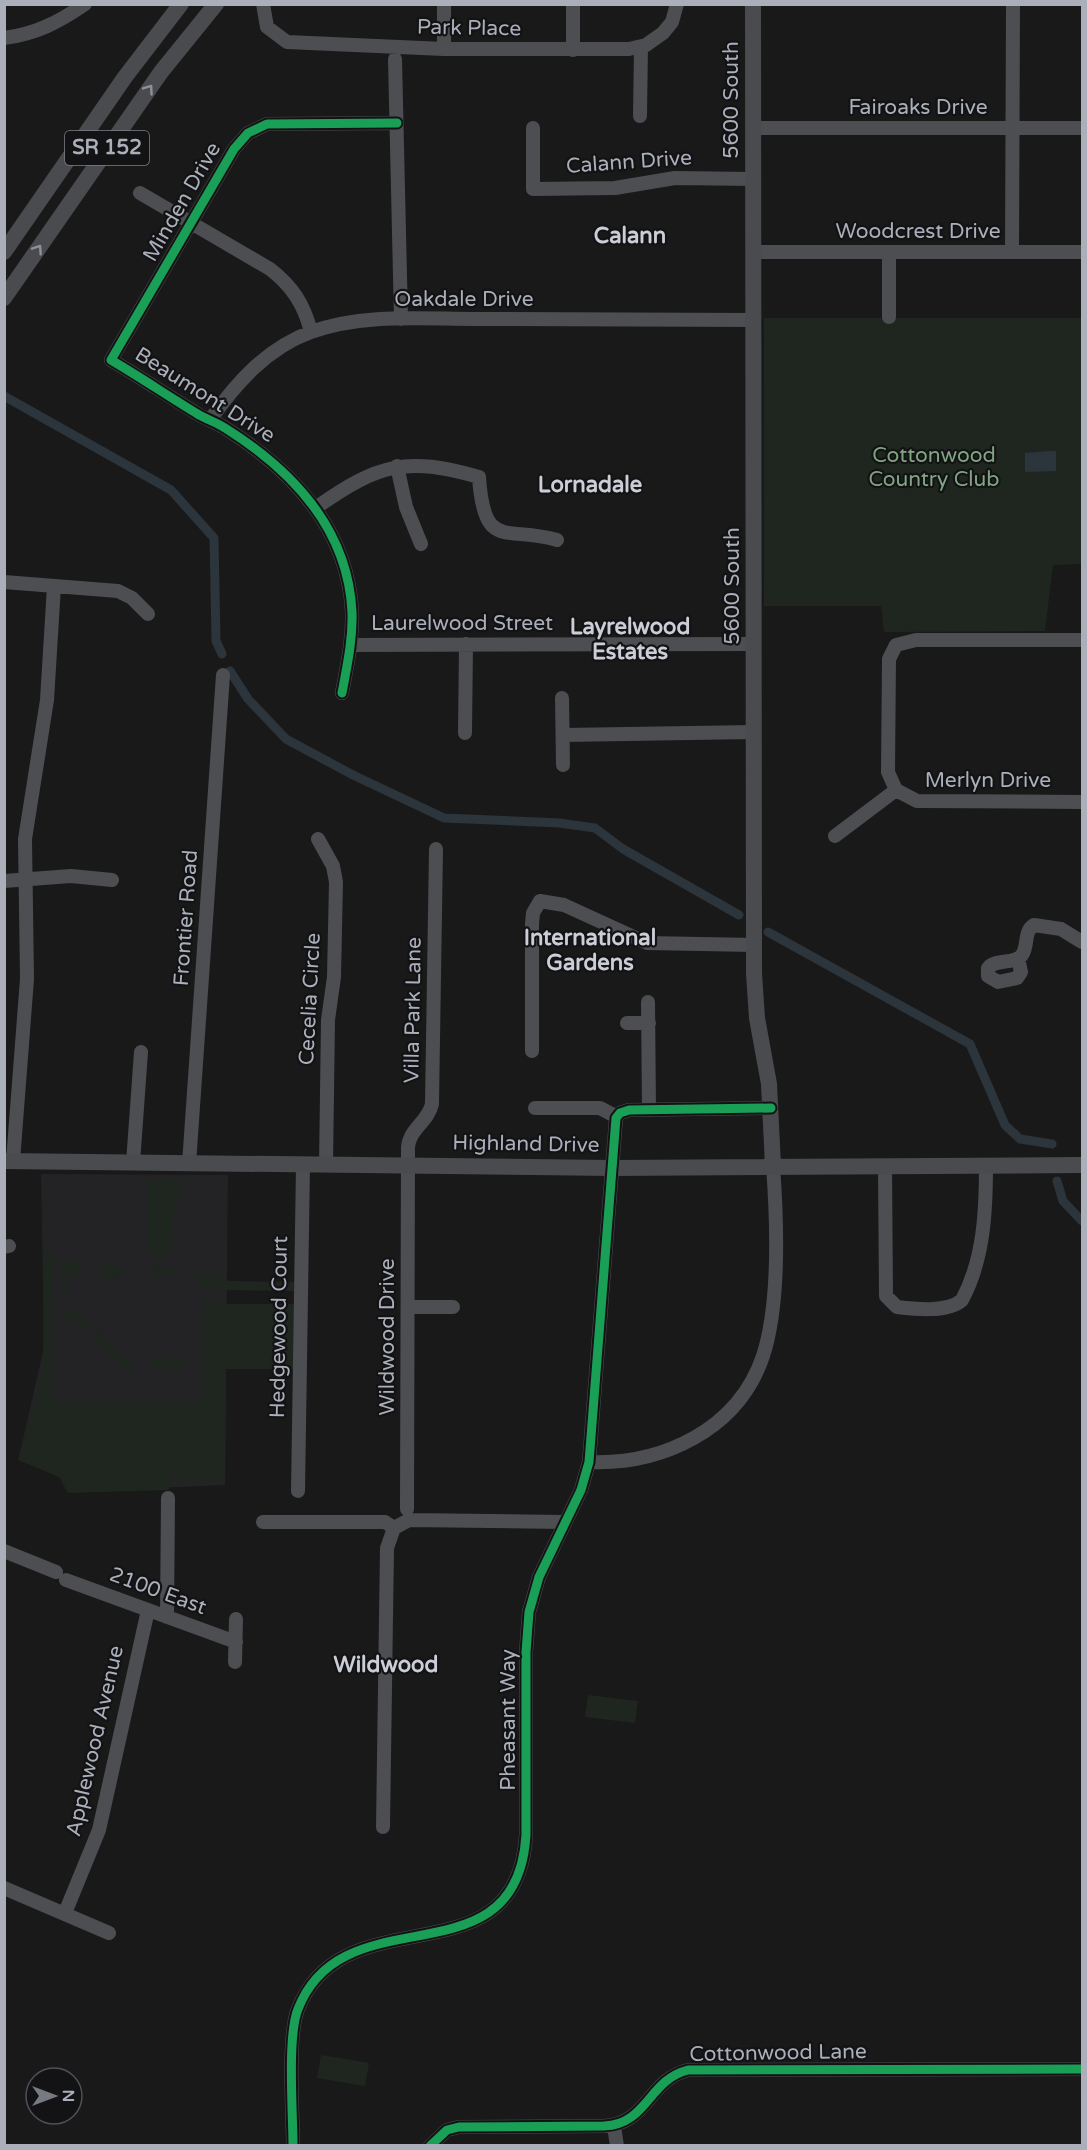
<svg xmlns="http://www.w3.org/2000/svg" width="1087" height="2150" viewBox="0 0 1087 2150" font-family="'Varela Round',sans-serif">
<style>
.built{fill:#232325}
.green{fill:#1f261f}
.water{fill:#2b353b}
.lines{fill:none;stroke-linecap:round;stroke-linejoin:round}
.canal{stroke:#2b353b;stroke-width:9}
.minor{stroke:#4d4e52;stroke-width:14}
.major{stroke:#4a4b4e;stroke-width:16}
.cycleway-casing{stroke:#131315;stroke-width:13}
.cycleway{stroke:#1a9f57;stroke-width:9}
.oneway{stroke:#8d919a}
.labels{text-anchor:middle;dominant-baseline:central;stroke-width:4.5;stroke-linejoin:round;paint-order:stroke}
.shield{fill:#131315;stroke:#7d8088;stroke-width:1.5}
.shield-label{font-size:20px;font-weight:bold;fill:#aaafba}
.street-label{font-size:21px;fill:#aaafba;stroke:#131315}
.park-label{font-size:21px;fill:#81a582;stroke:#131315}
.neighbourhood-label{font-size:22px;font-weight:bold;fill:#cbced6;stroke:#131315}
</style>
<rect width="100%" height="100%" fill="#191919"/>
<path class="built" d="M41,1174L228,1175L225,1485L67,1492L60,1478L19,1457L44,1347Z"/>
<path class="green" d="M764,318H1082V564L1053,565L1045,631L884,632L881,606H764Z
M147,1179L181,1180V1193L176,1198V1206H173L172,1212L173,1248L165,1258L155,1257L147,1251Z
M44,1248L53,1257V1401L169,1402V1490L68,1493L62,1478L18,1460L43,1375Z
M62,1262H80V1276H67V1292H62Z
M99,1264L106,1268L112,1264L114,1268L118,1264L122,1268H130L128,1271H120L111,1280L99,1278Z
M153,1264L162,1268L165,1264L171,1265L174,1274L158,1275V1280H152Z
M217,1270L226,1271L227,1281L294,1282V1291L210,1290L199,1284L194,1271H204L205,1275H215Z
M206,1304H294L293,1369H226L225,1482H171V1402H202V1307Z
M61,1311H78L93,1327L87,1330L76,1319H64Z
M97,1330L135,1367L132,1370L125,1368L94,1337Z
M152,1358H182V1368L156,1370L152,1367Z
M588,1695L638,1701L635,1723L585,1717Z
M321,2055L369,2063L365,2086L317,2078Z"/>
<path class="water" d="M1050,451H1056V471L1025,472V453Z"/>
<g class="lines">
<path class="canal" d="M4,396L171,490L214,538L216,641L222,654
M230,671L248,699L286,739L353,775L444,818L559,823L595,828L623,849L739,915
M768,932L970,1044L1005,1125L1020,1139L1052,1144
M1057,1181L1063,1201L1082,1221"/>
<path class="minor" d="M263,4L267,27L287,42L444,49H629L646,45L663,33L672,22L677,4
M573,4V50
M4,38C36,34 59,22 85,4
M444,49V4
M395,59L401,319
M640,116L641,47
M533,128V189L615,188L675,178L754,179
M754,128H1082
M140,193L270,269C292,286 304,304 311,332
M754,252H1082
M1012,252L1013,4
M889,317V253
M210,420C236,383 267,348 311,332C363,313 423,319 477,319C570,319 662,320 754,320
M397,466L406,507L421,544
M317,507C378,464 406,456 479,477C484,552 506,525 557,540
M4,582L118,591L132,598L148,614
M1082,640H916L896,645L889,659L888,772L896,790L917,801L1082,802
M351,645L754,644
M342,693C347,666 353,639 352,612C348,528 292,470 225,428C216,422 205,419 196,413C168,396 140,377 111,360L234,149L248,133L267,124L397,123
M562,698L563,765
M465,733L466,644
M563,735L754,732
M835,836L896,790
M318,839L333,866L336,882L334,977L328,1020L326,1165
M4,881L71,876L112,880
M1018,958L1021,972L1017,978L998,982L988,976V968C996,958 1015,965 1022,955C1029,945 1023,932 1034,925L1061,929L1082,942
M648,1002L649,1110
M627,1023H649
M532,1051V924L533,913L540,901L564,905L647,943L754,945
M535,1108H600L617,1117
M13,1161L27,979L25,839L47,700L54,586
M133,1163L141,1052
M189,1164L223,675
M885,1166L886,1296L897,1307C914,1309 948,1313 962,1300C984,1259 986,1211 986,1165
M4,1247L9,1246
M408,1307H453
M589,1462C662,1465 738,1430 763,1356C780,1304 777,1220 773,1166
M298,1491L303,1165
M407,1509L408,1147C410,1128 428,1122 432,1104L436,849
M263,1522H385L394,1528
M4,1551L56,1572
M66,1580L236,1642
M167,1617L168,1498
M235,1662L236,1619
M383,1827L387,1548L394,1528L409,1520L565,1522
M4,1888L109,1933
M65,1913L99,1830L148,1610
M614,2126L617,2146
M293,2146C293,2113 287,2036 298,2009C344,1891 517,1986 526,1835V1652L529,1612L539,1577L581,1490L589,1462L616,1118L620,1113L629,1110L771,1108
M430,2146L447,2130L459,2127L604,2126C648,2124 648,2080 688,2070L1082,2069"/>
<path class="major" d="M753,4L754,973L757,1018L769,1084L773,1166
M4,252L125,77L181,4
M4,298L161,72L216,4
M4,1161L613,1168L1082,1165"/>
<defs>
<path id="cycleway" d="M342,693C347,666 353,639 352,612C348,528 292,470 225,428C216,422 205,419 196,413C168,396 140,377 111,360L234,149L248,133L267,124L397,123
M293,2146C293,2113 287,2036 298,2009C344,1891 517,1986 526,1835V1652L529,1612L539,1577L581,1490L589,1462L616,1118L620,1113L629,1110L771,1108
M430,2146L447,2130L459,2127L604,2126C648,2124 648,2080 688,2070L1082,2069"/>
</defs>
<use href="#cycleway" class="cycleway-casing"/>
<use href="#cycleway" class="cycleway"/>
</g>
<defs><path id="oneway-chevron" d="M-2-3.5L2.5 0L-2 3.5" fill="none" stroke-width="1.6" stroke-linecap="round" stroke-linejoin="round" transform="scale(1.5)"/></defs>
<g class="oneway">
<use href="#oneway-chevron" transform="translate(149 89) rotate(-55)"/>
<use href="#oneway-chevron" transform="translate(38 249) rotate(-56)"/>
</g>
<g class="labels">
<rect class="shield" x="65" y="131" width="84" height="34" rx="4.5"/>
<g class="shield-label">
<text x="107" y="148">SR 152</text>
</g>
<g class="street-label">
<text transform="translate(469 28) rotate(1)">Park Place</text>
<text transform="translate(731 100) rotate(-90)">5600 South</text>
<text x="918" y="107">Fairoaks Drive</text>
<text transform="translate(629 162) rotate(-4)">Calann Drive</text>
<text transform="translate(182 202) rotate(-60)">Minden Drive</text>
<text x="918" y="231">Woodcrest Drive</text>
<text x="464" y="299">Oakdale Drive</text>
<text transform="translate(205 395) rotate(32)">Beaumont Drive</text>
<text transform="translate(732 586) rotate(-90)">5600 South</text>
<text x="462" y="623">Laurelwood Street</text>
<text x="988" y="780">Merlyn Drive</text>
<text transform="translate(186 918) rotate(-86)">Frontier Road</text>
<text transform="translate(310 999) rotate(-87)">Cecelia Circle</text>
<text transform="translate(413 1010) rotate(-89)">Villa Park Lane</text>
<text transform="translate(526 1144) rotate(1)">Highland Drive</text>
<text transform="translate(279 1327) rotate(-89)">Hedgewood Court</text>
<text transform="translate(387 1337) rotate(-90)">Wildwood Drive</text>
<text transform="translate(158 1591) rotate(20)">2100 East</text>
<text transform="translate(508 1720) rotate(-90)">Pheasant Way</text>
<text transform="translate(95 1741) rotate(-77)">Applewood Avenue</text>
<text transform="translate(778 2053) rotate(-1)">Cottonwood Lane</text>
</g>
<g class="park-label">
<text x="934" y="455">Cottonwood<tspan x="934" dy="24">Country Club</tspan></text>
</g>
<g class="neighbourhood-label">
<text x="630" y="236">Calann</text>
<text x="590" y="485">Lornadale</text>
<text x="630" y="627">Layrelwood<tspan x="630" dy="25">Estates</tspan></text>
<text x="590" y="938">International<tspan x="590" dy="25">Gardens</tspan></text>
<text x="386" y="1665">Wildwood</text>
</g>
</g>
<rect width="1087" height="2150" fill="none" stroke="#aaafba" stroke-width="12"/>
<g transform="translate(54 2096) rotate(90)"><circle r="28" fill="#131315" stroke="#4f5157" stroke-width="1.5"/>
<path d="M0-4.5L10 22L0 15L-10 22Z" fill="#777a82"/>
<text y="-9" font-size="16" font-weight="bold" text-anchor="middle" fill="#aaafba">N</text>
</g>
</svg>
